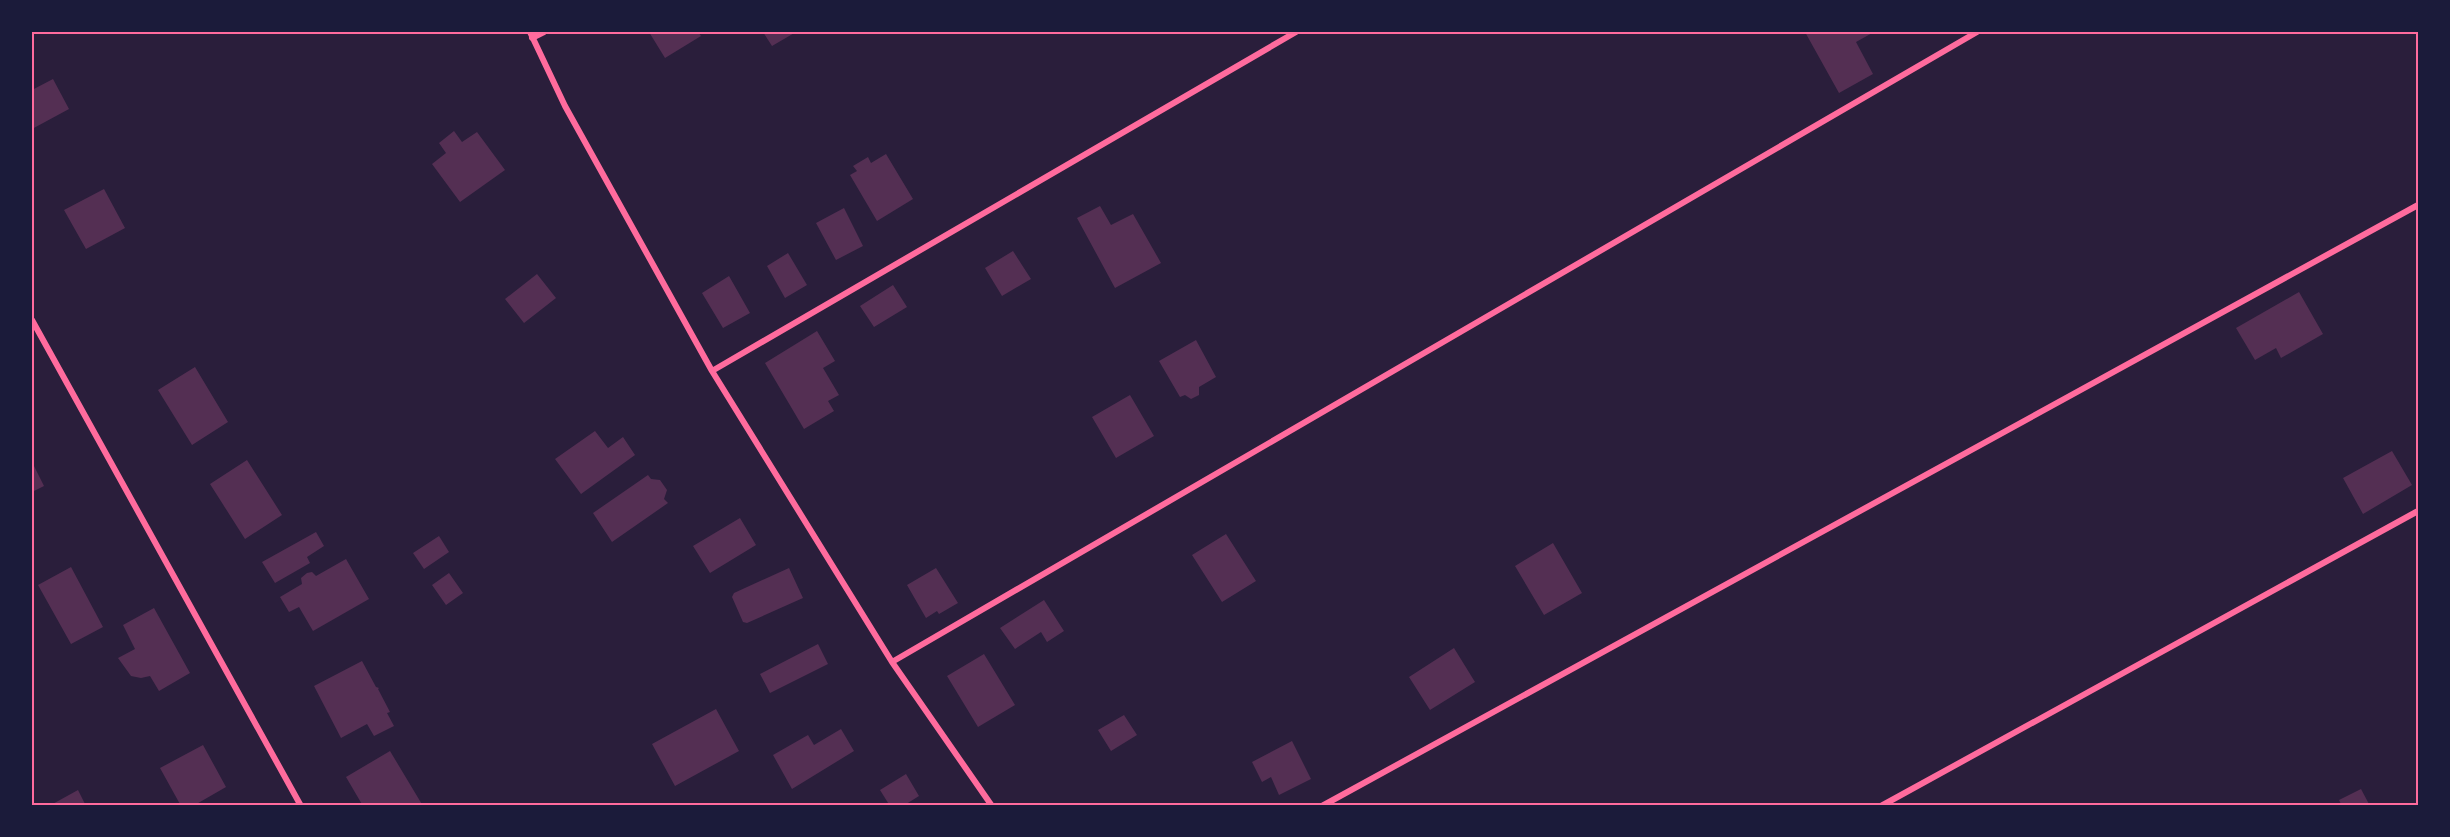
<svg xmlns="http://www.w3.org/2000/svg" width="2450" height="837" viewBox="0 0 2450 837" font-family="Inter,sans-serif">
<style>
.green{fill:#2a1e3b}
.building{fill:#542f53}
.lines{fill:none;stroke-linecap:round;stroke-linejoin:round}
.minor{stroke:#ff6b9d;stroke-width:6}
.neatline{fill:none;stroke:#ff6b9d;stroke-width:2}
</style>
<rect width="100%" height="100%" fill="#1b1b3a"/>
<path class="green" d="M32,32H2418V805H32Z"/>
<path class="building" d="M649,32H698L701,36L665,58Z
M763,32H796L772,46Z
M1805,32H1874L1856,42L1873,74L1839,93Z
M53,79L69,109L32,129V90Z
M454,131L462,142L477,132L505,170L460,202L432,164L446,153L439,143Z
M886,154L913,199L877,221L850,175L857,171L853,166L868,157L871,163Z
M104,189L125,228L86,249L64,210Z
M1100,206L1111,225L1133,214L1161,263L1115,288L1077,218Z
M844,208L863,246L836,260L816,223Z
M1013,251L1031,279L1002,296L985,268Z
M788,253L807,285L785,298L767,266Z
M537,274L556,298L524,323L505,299Z
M729,276L750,313L723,328L702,293Z
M893,285L907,307L874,327L860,306Z
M2299,292L2323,334L2281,358L2276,348L2255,360L2236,328Z
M817,331L835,361L823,368L839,395L828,401L834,411L804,429L765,363Z
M1196,340L1216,377L1199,387V395L1191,399L1185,395L1180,397L1159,361Z
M195,367L228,422L192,445L158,390Z
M1130,395L1154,436L1116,458L1092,417Z
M595,431L608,448L623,437L635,455L581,494L555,459Z
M2392,451L2412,485L2363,514L2343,478Z
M247,460L282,515L245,539L210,484Z
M32,462L44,486L32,492Z
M648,475L651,479L660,480L667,490L664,499L668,503L612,542L593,513Z
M740,518L756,545L710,573L693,546Z
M316,532L324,546L307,557L310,563L275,583L262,562Z
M1226,534L1256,581L1222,602L1192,555Z
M439,536L449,552L424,569L413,553Z
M1553,543L1582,593L1544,615L1515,566Z
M346,559L369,599L313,631L299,607L289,612L280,597L302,584L301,578L307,573L312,572L316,576Z
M71,567L103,627L71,644L38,585Z
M789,568L803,598L747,623L743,622L732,597L734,593Z
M936,568L958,603L939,614L937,611L926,618L907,585Z
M449,573L463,593L446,605L432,585Z
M1044,600L1064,631L1047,642L1041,632L1015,649L1000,628Z
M154,608L190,673L159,691L150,676L141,678L131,676L118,658L135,649L123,625Z
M818,644L828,664L770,693L760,674Z
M1454,648L1475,682L1430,710L1409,677Z
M984,654L1015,705L978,727L947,676Z
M362,661L376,687L379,688L378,689L390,712L387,713L394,726L374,736L367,724L341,738L314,686Z
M716,709L739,751L675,786L652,744Z
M1124,715L1137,735L1111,751L1098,730Z
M841,729L854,751L792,789L773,755L808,735L814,745Z
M1292,741L1311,779L1279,795L1271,777L1262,782L1252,762Z
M203,745L226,787L193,806H181L160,768Z
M390,751L423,806H363L346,777Z
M906,774L919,796L903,806H890L880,790Z
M2361,789L2370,806H2342L2339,800Z
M78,790L86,806H49Z"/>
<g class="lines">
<path class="minor" d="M530,32L565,106L712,371L892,662L992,806
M532,38L544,32
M32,320L301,806
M712,371L1296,32
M892,662L1977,32
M1322,806L2418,205
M1881,806L2418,511"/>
</g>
<rect width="2450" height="837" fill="none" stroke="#1b1b3a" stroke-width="66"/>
<rect x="33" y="33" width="2384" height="771" class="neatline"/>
</svg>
